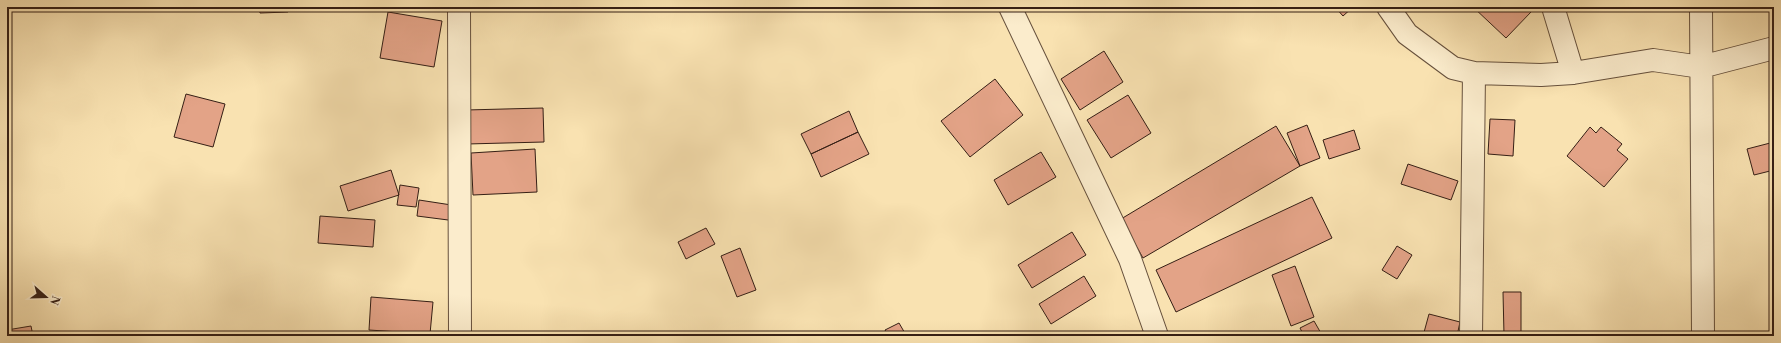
<svg xmlns="http://www.w3.org/2000/svg" width="1781" height="343" viewBox="0 0 1781 343" font-family="'Libre Bodoni',serif">
<style>
.building{fill:#e3a387;stroke:#351f15}
.lines{fill:none;stroke-linecap:round;stroke-linejoin:round}
.minor-casing{stroke:#66503c;stroke-width:24}
.minor{stroke:#fbeccc;stroke-width:22}
</style>
<rect width="100%" height="100%" fill="#f9e2b1"/>
<filter id="stains"><feTurbulence type="fractalNoise" baseFrequency=".005" numOctaves="4"/><feColorMatrix values="0 0 0 0 .2 0 0 0 0 .09 0 0 0 0 .02 0 0 0 .5 -.17"/></filter>
<radialGradient id="worn" r=".72"><stop offset=".6" stop-color="#630" stop-opacity="0"/><stop offset="1" stop-color="#630" stop-opacity=".3"/></radialGradient>
<path class="building" d="M259,7H288V12L260,13Z
M1335,7H1353L1343,16Z
M1473,7H1526L1531,12L1506,38Z
M388,12L442,21L434,67L380,58Z
M1104,51L1123,82L1080,110L1061,79Z
M995,79L1023,115L970,157L941,121Z
M186,94L225,104L213,147L174,137Z
M1128,95L1151,133L1111,158L1087,120Z
M543,108L544,142L467,144L466,110Z
M849,111L858,132L811,154L801,134Z
M1490,119L1515,120L1513,156L1488,154Z
M1307,125L1320,158L1300,166L1287,133Z
M1276,126L1300,166L1143,258L1121,219Z
M1590,127L1596,133L1601,127L1622,144L1617,150L1628,159L1604,187L1567,156Z
M1354,130L1360,149L1329,159L1323,140Z
M858,132L869,154L821,177L811,154Z
M1774,142V170L1754,175L1747,149Z
M535,149L537,192L473,195L471,153Z
M1041,152L1056,177L1008,205L994,180Z
M1408,164L1458,181L1451,200L1401,184Z
M391,170L399,195L348,211L340,186Z
M400,185L419,188L416,207L397,205Z
M1312,197L1332,238L1176,312L1156,270Z
M419,200L458,206L456,221L417,216Z
M320,216L375,220L373,247L318,243Z
M706,228L715,244L686,259L678,242Z
M1072,232L1086,255L1032,288L1018,265Z
M1397,246L1412,255L1397,279L1382,270Z
M740,248L756,290L737,297L721,256Z
M7,249L11,261L7,263Z
M1295,266L1314,317L1291,326L1272,275Z
M1084,276L1096,296L1051,324L1039,304Z
M1503,292H1521V335H1504Z
M371,297L433,302L430,334L369,330Z
M1429,314L1460,322L1457,336H1423Z
M1314,321L1322,335L1304,336L1300,328Z
M899,323L906,335L888,336L885,330Z
M31,326L33,336H7V330Z"/>
<g class="lines">
<defs>
<path id="minor" d="M459,7L460,336
M1010,7L1130,259L1157,336
M1388,7L1407,34L1453,68L1474,73L1541,75L1573,73L1653,60L1701,67L1774,48
M1553,7L1573,73
M1701,7L1703,336
M1471,336L1474,73"/>
</defs>
<use href="#minor" class="minor-casing"/>
<use href="#minor" class="minor"/>
</g>
<rect width="1781" height="343" fill="none" stroke="#f9e2b1" stroke-width="24"/>
<rect x="8" y="8" width="1765" height="327" fill="none" stroke="#351f15" stroke-width="2"/>
<rect x="12" y="12" width="1757" height="319" fill="none" stroke="#351f15"/>
<g transform="translate(46 297) rotate(110)" stroke="#fbeccc" stroke-width="3" paint-order="stroke">
<path d="M0-3L7 15L0 10L-7 15Z" fill="#351f15"/>
<text y="-6" font-size="11" font-weight="bold" text-anchor="middle" fill="#351f15">N</text>
</g>
<rect width="100%" height="100%" filter="url(#stains)"/>
<rect width="100%" height="100%" fill="url(#worn)"/>
</svg>
